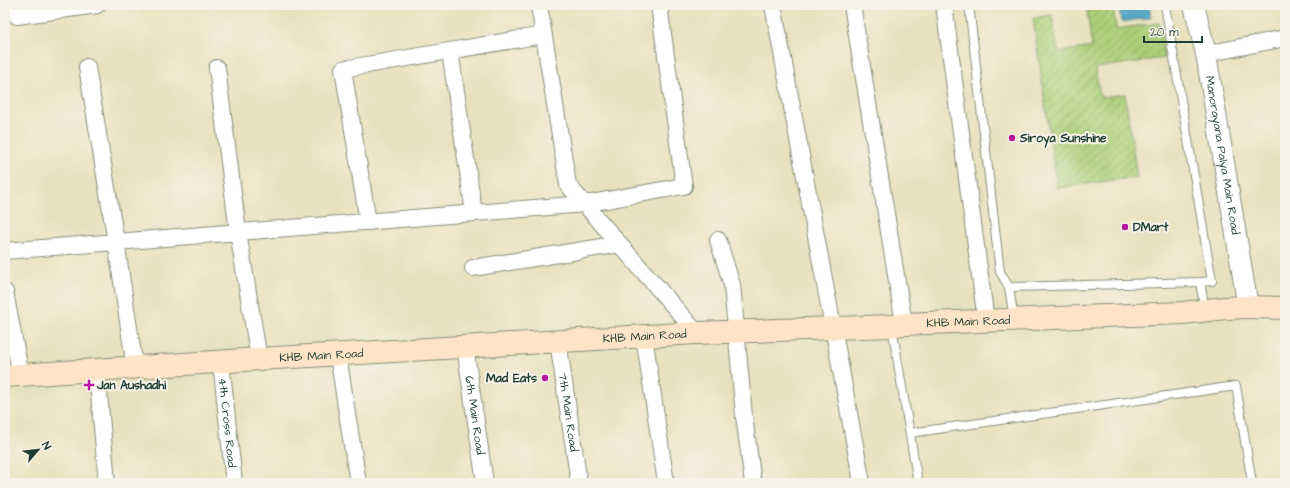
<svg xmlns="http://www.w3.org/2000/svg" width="1290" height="488" viewBox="0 0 1290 488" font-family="'Architects Daughter',sans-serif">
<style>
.garden{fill:url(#garden-furrows);stroke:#668656}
.water{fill:url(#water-rules);stroke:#34727e}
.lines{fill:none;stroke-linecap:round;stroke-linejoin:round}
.service-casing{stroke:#848f78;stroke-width:10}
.minor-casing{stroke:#848f78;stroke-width:18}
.tertiary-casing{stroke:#848f78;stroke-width:22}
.secondary-casing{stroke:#848f78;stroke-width:24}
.service{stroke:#fff;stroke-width:8}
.minor{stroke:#fff;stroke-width:16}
.tertiary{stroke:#fff;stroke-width:20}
.secondary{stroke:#fee4c6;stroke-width:22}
.poi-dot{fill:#b5179e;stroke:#f7f3e8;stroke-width:1.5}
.labels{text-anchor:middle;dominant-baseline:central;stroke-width:4;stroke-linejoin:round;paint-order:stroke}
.poi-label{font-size:12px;font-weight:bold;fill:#1f3d34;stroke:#f7f3e8;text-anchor:start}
.street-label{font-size:12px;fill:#1f3d34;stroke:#f7f3e8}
</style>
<defs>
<pattern id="garden-furrows" width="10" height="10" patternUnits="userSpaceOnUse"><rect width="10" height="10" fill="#accf78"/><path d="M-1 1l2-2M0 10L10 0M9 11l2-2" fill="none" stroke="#8ba963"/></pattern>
<pattern id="water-rules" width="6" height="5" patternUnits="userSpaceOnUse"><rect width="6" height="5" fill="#49a6c8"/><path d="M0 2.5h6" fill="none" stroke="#3c88a3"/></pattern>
</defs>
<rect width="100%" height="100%" fill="#f7f3e8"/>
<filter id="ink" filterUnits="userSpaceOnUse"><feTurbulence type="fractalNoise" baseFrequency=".025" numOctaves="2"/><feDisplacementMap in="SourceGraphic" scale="8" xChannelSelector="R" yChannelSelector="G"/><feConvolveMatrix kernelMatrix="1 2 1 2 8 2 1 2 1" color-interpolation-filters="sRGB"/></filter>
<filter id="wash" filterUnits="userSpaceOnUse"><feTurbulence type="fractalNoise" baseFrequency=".012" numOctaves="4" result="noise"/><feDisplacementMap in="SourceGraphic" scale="16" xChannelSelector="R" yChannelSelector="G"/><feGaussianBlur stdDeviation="0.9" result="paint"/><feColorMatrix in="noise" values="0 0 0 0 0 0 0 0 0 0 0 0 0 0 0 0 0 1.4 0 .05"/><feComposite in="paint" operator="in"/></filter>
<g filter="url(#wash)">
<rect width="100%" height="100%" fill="#e8e1bd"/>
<path class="garden" d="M1113,7L1116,29L1159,23L1164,58L1095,68L1100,97L1125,94L1137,177L1057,188L1033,18L1052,15L1058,52L1092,47L1087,11Z"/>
<path class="water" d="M1119,5H1149L1151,18L1121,22Z"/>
</g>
<g filter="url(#ink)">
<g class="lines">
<defs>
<path id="service" d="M969,5L1000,272L1009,287L1014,320
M1165,5L1212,281L1200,282L1205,310
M1009,287L1200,282
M892,327L918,483
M910,433L1236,386L1252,483"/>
<g id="minor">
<path d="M15,5L17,16L97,5"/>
<path d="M539,5L568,185L697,333"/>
<path d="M773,5L862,483"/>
<path d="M852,5L904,324"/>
<path d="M944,5L986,321"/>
<path d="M450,51L474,213"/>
<path d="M1206,54L1285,38"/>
<path d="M87,67L116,242L135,368"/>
<path d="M217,68L238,232L259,359"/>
<path d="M368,222L343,69L543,35"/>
<path d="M718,240L732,285L744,416L753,483"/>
<path d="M5,251L585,204L684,186L659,5"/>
<path d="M473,268L620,244"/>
<path d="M5,292L21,376"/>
<path d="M644,336L666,483"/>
<path id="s1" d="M558,341L579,483"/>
<path id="s2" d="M465,347L485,483"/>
<path d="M338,355L358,483"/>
<path id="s3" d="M221,362L234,483"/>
<path d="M97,371L107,483"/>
</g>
<g id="tertiary">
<path id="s4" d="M1194,5L1206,54L1248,307"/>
</g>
<g id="secondary">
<path id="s5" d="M5,376L259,359L697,333L892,326L904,324L1183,313L1225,308L1248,307L1285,308"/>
</g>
</defs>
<use href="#service" class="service-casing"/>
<use href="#minor" class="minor-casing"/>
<use href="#tertiary" class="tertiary-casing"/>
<use href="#secondary" class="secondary-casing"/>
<use href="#service" class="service"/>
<use href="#minor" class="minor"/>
<use href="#tertiary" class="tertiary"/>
<use href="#secondary" class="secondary"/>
</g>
</g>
<g class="poi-dot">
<circle cx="1012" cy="138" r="4"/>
<circle cx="1125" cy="227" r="4"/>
<circle cx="545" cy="378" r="4"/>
<path d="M87 379h4v4h4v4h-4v4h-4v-4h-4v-4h4z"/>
</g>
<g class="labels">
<g class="poi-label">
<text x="1020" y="138">Siroya Sunshine</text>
<text x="1133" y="227">DMart</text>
<text x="537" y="378" text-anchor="end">Mad Eats</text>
<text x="97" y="385">Jan Aushadhi</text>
</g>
<g class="street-label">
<text stroke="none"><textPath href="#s4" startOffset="153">Manorayana Palya Main Road</textPath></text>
<text stroke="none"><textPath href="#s5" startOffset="965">KHB Main Road</textPath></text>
<text stroke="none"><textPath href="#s5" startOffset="641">KHB Main Road</textPath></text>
<text stroke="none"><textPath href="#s5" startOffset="317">KHB Main Road</textPath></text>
<text stroke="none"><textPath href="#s1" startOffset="72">7th Main Road</textPath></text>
<text stroke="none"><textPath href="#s2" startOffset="69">6th Main Road</textPath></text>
<text stroke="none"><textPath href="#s3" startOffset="61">4th Cross Road</textPath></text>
</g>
</g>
<rect width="1290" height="488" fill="none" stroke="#f7f3e8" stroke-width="20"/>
<g transform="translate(38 450) rotate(62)" stroke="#f7f3e8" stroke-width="3" paint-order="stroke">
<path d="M0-3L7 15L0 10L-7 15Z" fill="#1f3d34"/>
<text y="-6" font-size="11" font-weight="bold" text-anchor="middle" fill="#1f3d34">N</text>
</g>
<path d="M1144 36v6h58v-6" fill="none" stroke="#1f3d34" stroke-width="2"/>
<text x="1150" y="36" font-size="12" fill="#1f3d34" stroke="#f7f3e8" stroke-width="3" paint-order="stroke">20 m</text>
</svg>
